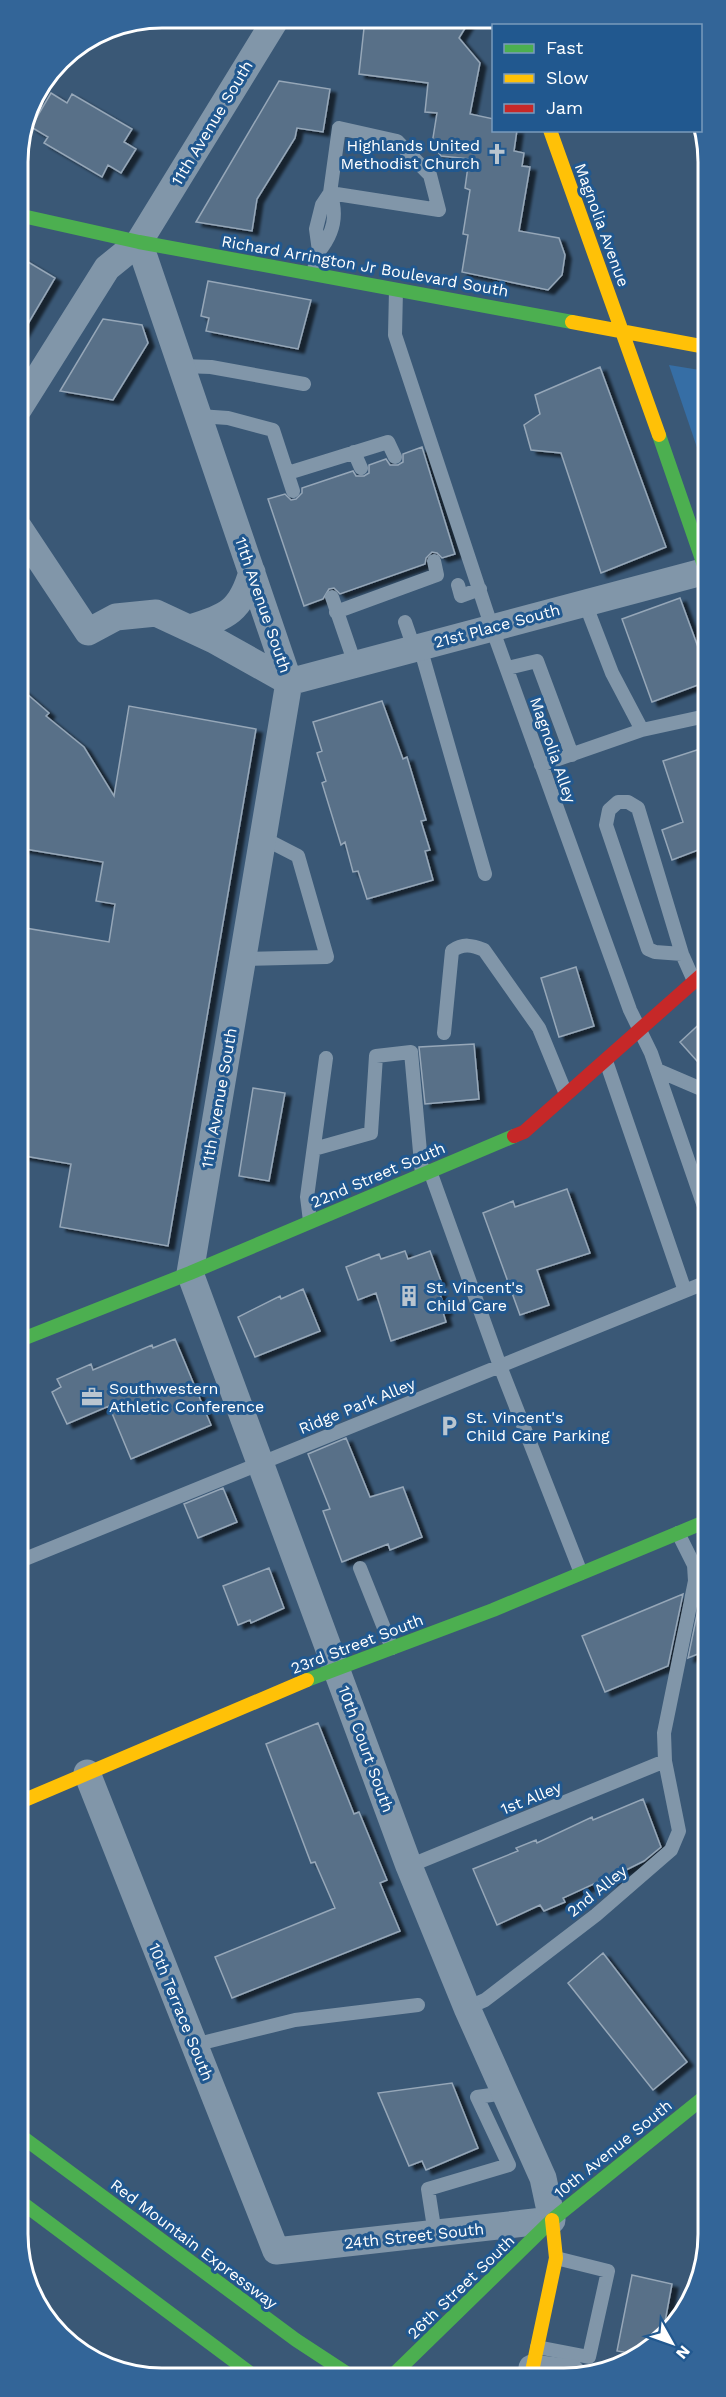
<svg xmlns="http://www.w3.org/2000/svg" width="726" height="2397" viewBox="0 0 726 2397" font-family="'Work Sans',sans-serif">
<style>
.green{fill:#366ea5}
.building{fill:#587088;stroke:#96a7b8;stroke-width:1.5;filter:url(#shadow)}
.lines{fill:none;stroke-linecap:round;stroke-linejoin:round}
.lane{stroke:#8196a9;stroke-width:14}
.street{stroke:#8196a9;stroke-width:27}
.fast{stroke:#4caf50;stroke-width:14}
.slow{stroke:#ffc107;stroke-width:14}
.jam{stroke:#c62828;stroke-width:14}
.labels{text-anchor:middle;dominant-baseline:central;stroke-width:6;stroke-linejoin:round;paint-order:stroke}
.street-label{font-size:16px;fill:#fff;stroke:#21588f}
.poi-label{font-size:16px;fill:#fff;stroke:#21588f;text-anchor:start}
.rim{fill:none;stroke:#fff;stroke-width:3}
</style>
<defs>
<filter id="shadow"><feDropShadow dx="6" dy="4" stdDeviation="1.5" flood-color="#0009"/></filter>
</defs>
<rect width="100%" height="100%" fill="#3a5876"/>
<path class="green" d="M669,365L706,371V474Z"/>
<path class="building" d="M365,19L470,20L459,38L480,63L470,114L494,119V130H517L514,151L524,153L522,166L530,167L519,231L559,238L565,255L562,275L548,290L462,272L468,235L463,234L470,190L465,188L469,159L441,156L432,144L437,113L425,112L428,83L359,74Z
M279,81L330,89L323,132L297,128L295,138L257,199L252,231L196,222Z
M51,93L67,103L72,94L132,129L124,142L136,149L121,173L108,165L102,177L44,143L48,137L31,127Z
M18,256L55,278L19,339Z
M208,281L311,300L298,349L206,331L209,318L201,316Z
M103,319L142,325L148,343L113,400L60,391Z
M600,367L666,547L601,573L561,453L531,450L524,425L540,414L535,395Z
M422,447L455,554L442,558L437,553L432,552L426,558L425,564L340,594L334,588L329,589L323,599L304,606L268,499L285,494L291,500L296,499L302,493V488L353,471L356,476H364L369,473V465L386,459L390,465H398L403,462V454Z
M680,598L706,669V682L652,702L622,619Z
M19,687L49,713L46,716L84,747L114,796L129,706L256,729L168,1246L60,1227L71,1164L19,1155V927L109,942L115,904L96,901L103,862L19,848Z
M382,701L403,759L407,757L426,820L421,821L430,850L425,851L433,880L367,899L358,871L353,872L345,842L341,845L322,783L326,781L317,753L322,751L313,722Z
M706,747V847L672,860L662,830L683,822L663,761Z
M576,967L594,1026L559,1037L541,978Z
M706,1018V1071L680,1042Z
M474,1044L479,1099L425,1104L419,1047Z
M253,1088L285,1093L269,1181L239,1176Z
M567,1189L590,1253L537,1270L549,1305L520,1315L483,1213L513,1201L515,1207Z
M405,1251L408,1259L430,1251L441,1281L436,1283L446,1311L443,1312L446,1322L391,1341L376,1293L358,1300L346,1267L379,1254L381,1259Z
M303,1289L320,1331L255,1357L238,1317L280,1296L281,1299Z
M175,1339L211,1425L131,1459L109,1406L67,1424L52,1392L61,1387L57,1379L91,1364L93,1370L152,1345L153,1348Z
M346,1438L370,1497L403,1487L422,1537L390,1550L388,1544L342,1562L323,1511L330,1509L308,1454Z
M223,1488L237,1522L198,1538L184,1504Z
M269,1568L284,1608L251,1623L250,1620L238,1625L223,1586Z
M707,1584V1614L698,1654L688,1658L703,1585Z
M683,1594L668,1666L605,1692L582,1636Z
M318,1723L354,1814L359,1812L387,1880L380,1883L400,1931L232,1998L215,1957L335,1908L315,1862L311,1863L266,1744Z
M643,1799L661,1847L644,1861L616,1875L617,1878L601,1884L600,1881L563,1898L565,1902L544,1911L540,1905L497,1925L473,1869L518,1851L516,1848L536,1840L537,1843L592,1817L593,1820Z
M603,1953L687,2062L653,2090L568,1983Z
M452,2083L478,2148L426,2170L422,2161L409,2166L378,2093Z
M632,2275L672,2284L662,2338L642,2355L617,2351Z"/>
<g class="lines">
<path class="lane" d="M319,251C334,233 338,215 330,193
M313,273L319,251L316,229L322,205L330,193L339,128L397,141L430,175L439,210L330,193
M396,290L395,335L492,628L630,1010L651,1053L707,1215
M182,366L211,367L304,384
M199,416L228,418L273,430L293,491
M354,452L361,468
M288,473L388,442L395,457
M458,585L461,596L480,589
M332,597L355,664
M585,603L612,673L642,730L706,716
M336,612L437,575L434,561
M405,622L414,648
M420,647L485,874
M508,668L537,661L572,755
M541,765L642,730
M682,954L655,952L648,949L606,825L609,810L618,802H628L638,808L682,954L694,981
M242,959L327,957L298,856L263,838
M444,1033L452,951C463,943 472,945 484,950L539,1028L566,1094
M606,1061L685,1291
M657,1070L706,1091
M314,1149L371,1133L376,1056L411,1052L422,1174
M430,1171L500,1366L581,1573
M310,1221L307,1197L326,1058
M20,1561L707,1282
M360,1568L392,1648
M409,1866L665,1761
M467,2008L485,2000L596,1915L671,1850L679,1831L665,1761L664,1733L695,1581L694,1565L678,1533
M194,2045L295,2020L418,2005
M435,2234L428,2189L509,2165L477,2097L505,2093
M537,2347L589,2357L608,2271L556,2258"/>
<path class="street" d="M19,408L107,268L139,242
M19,528L88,632L116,617L156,613L214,640L289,682
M190,628C227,617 241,611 252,572
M289,682L706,571
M87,1773L276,2251L552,2220L543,2178L467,2008L409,1866L190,1273L289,682L139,242L276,19
M532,2368L572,2373"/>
<path class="fast" d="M18,215L139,242L572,322
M659,435L706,571
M20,1340L190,1273L514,1136
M307,1680L493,1610L707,1521
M21,2136L296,2340L351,2376
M21,2202L254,2376
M392,2376L552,2220L708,2094"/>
<path class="slow" d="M550,130L659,435
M572,322L706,347
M20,1802L307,1680
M531,2376L556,2258L552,2220"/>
<path class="jam" d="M510,20L512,26
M514,1136L524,1132L706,971"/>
</g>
<defs>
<symbol id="church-bare" viewBox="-9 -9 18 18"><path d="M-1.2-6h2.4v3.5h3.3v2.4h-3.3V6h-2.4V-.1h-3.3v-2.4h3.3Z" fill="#bac5cf" stroke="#21588f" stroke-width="2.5" paint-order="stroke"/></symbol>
<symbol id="building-bare" viewBox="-9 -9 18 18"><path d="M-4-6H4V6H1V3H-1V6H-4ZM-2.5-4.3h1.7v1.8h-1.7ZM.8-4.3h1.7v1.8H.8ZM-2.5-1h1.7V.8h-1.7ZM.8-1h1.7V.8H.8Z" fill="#bac5cf" stroke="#21588f" stroke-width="2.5" paint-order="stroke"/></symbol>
<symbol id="office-bare" viewBox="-9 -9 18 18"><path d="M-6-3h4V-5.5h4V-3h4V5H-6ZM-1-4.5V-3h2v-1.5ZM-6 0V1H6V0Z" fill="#bac5cf" stroke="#21588f" stroke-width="2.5" paint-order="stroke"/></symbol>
<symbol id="parking-bare" viewBox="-9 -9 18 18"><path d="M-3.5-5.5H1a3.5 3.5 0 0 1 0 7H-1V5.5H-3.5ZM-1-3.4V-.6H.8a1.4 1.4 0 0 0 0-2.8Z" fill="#bac5cf" stroke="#21588f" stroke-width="2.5" paint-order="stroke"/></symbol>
</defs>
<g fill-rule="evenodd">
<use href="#church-bare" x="482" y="139" width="30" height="30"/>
<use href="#building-bare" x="394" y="1281" width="30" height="30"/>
<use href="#office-bare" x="77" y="1382" width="30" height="30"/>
<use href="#parking-bare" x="434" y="1411" width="30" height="30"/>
</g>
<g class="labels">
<g class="street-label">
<text transform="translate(212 123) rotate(-59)">11th Avenue South</text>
<text transform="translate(602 225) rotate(70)">Magnolia Avenue</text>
<text transform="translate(365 266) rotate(10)">Richard Arrington Jr Boulevard South</text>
<text transform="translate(263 605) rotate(71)">11th Avenue South</text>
<text transform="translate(497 626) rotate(-15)">21st Place South</text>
<text transform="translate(553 750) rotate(71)">Magnolia Alley</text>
<text transform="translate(219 1098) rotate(-80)">11th Avenue South</text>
<text transform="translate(378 1175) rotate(-23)">22nd Street South</text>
<text transform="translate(357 1406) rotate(-22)">Ridge Park Alley</text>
<text transform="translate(357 1644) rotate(-21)">23rd Street South</text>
<text transform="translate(366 1749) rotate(70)">10th Court South</text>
<text transform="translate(531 1798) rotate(-22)">1st Alley</text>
<text transform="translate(597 1891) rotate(-39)">2nd Alley</text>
<text transform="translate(181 2012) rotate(68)">10th Terrace South</text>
<text transform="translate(613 2149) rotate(-39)">10th Avenue South</text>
<text transform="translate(414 2236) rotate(-6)">24th Street South</text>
<text transform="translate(194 2244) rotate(37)">Red Mountain Expressway</text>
<text transform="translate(461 2287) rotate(-44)">26th Street South</text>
</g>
<g class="poi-label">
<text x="480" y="145" text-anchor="end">Highlands United<tspan x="480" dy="18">Methodist Church</tspan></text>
<text x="426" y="1287">St. Vincent's<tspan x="426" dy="18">Child Care</tspan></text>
<text x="109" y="1388">Southwestern<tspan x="109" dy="18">Athletic Conference</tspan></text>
<text x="466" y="1417">St. Vincent's<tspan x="466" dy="18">Child Care Parking</tspan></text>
</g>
</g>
<path d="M0 0H726V2397H0ZM162 28H564A134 134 0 0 1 698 162V2234A134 134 0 0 1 564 2368H162A134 134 0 0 1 28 2234V162A134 134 0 0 1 162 28Z" fill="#336598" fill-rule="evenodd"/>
<path class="rim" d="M162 28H564A134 134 0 0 1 698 162V2234A134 134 0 0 1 564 2368H162A134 134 0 0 1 28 2234V162A134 134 0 0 1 162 28Z"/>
<rect x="492" y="24" width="210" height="108" fill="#21588f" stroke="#7a9bbc" stroke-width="1.5"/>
<rect x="504" y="44" width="30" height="9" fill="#4caf50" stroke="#7a9bbc" stroke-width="1.5"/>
<text x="546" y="54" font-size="18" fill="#ffffff">Fast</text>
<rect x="504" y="74" width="30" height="9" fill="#ffc107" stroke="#7a9bbc" stroke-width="1.5"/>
<text x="546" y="84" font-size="18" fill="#ffffff">Slow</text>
<rect x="504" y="104" width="30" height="9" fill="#c62828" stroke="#7a9bbc" stroke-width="1.5"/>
<text x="546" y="114" font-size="18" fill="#ffffff">Jam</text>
<g transform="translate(672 2343) rotate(130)" stroke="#21588f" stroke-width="4.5" paint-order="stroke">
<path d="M0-4.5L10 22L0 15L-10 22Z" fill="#ffffff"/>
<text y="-9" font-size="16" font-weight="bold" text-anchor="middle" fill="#ffffff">N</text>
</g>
</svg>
